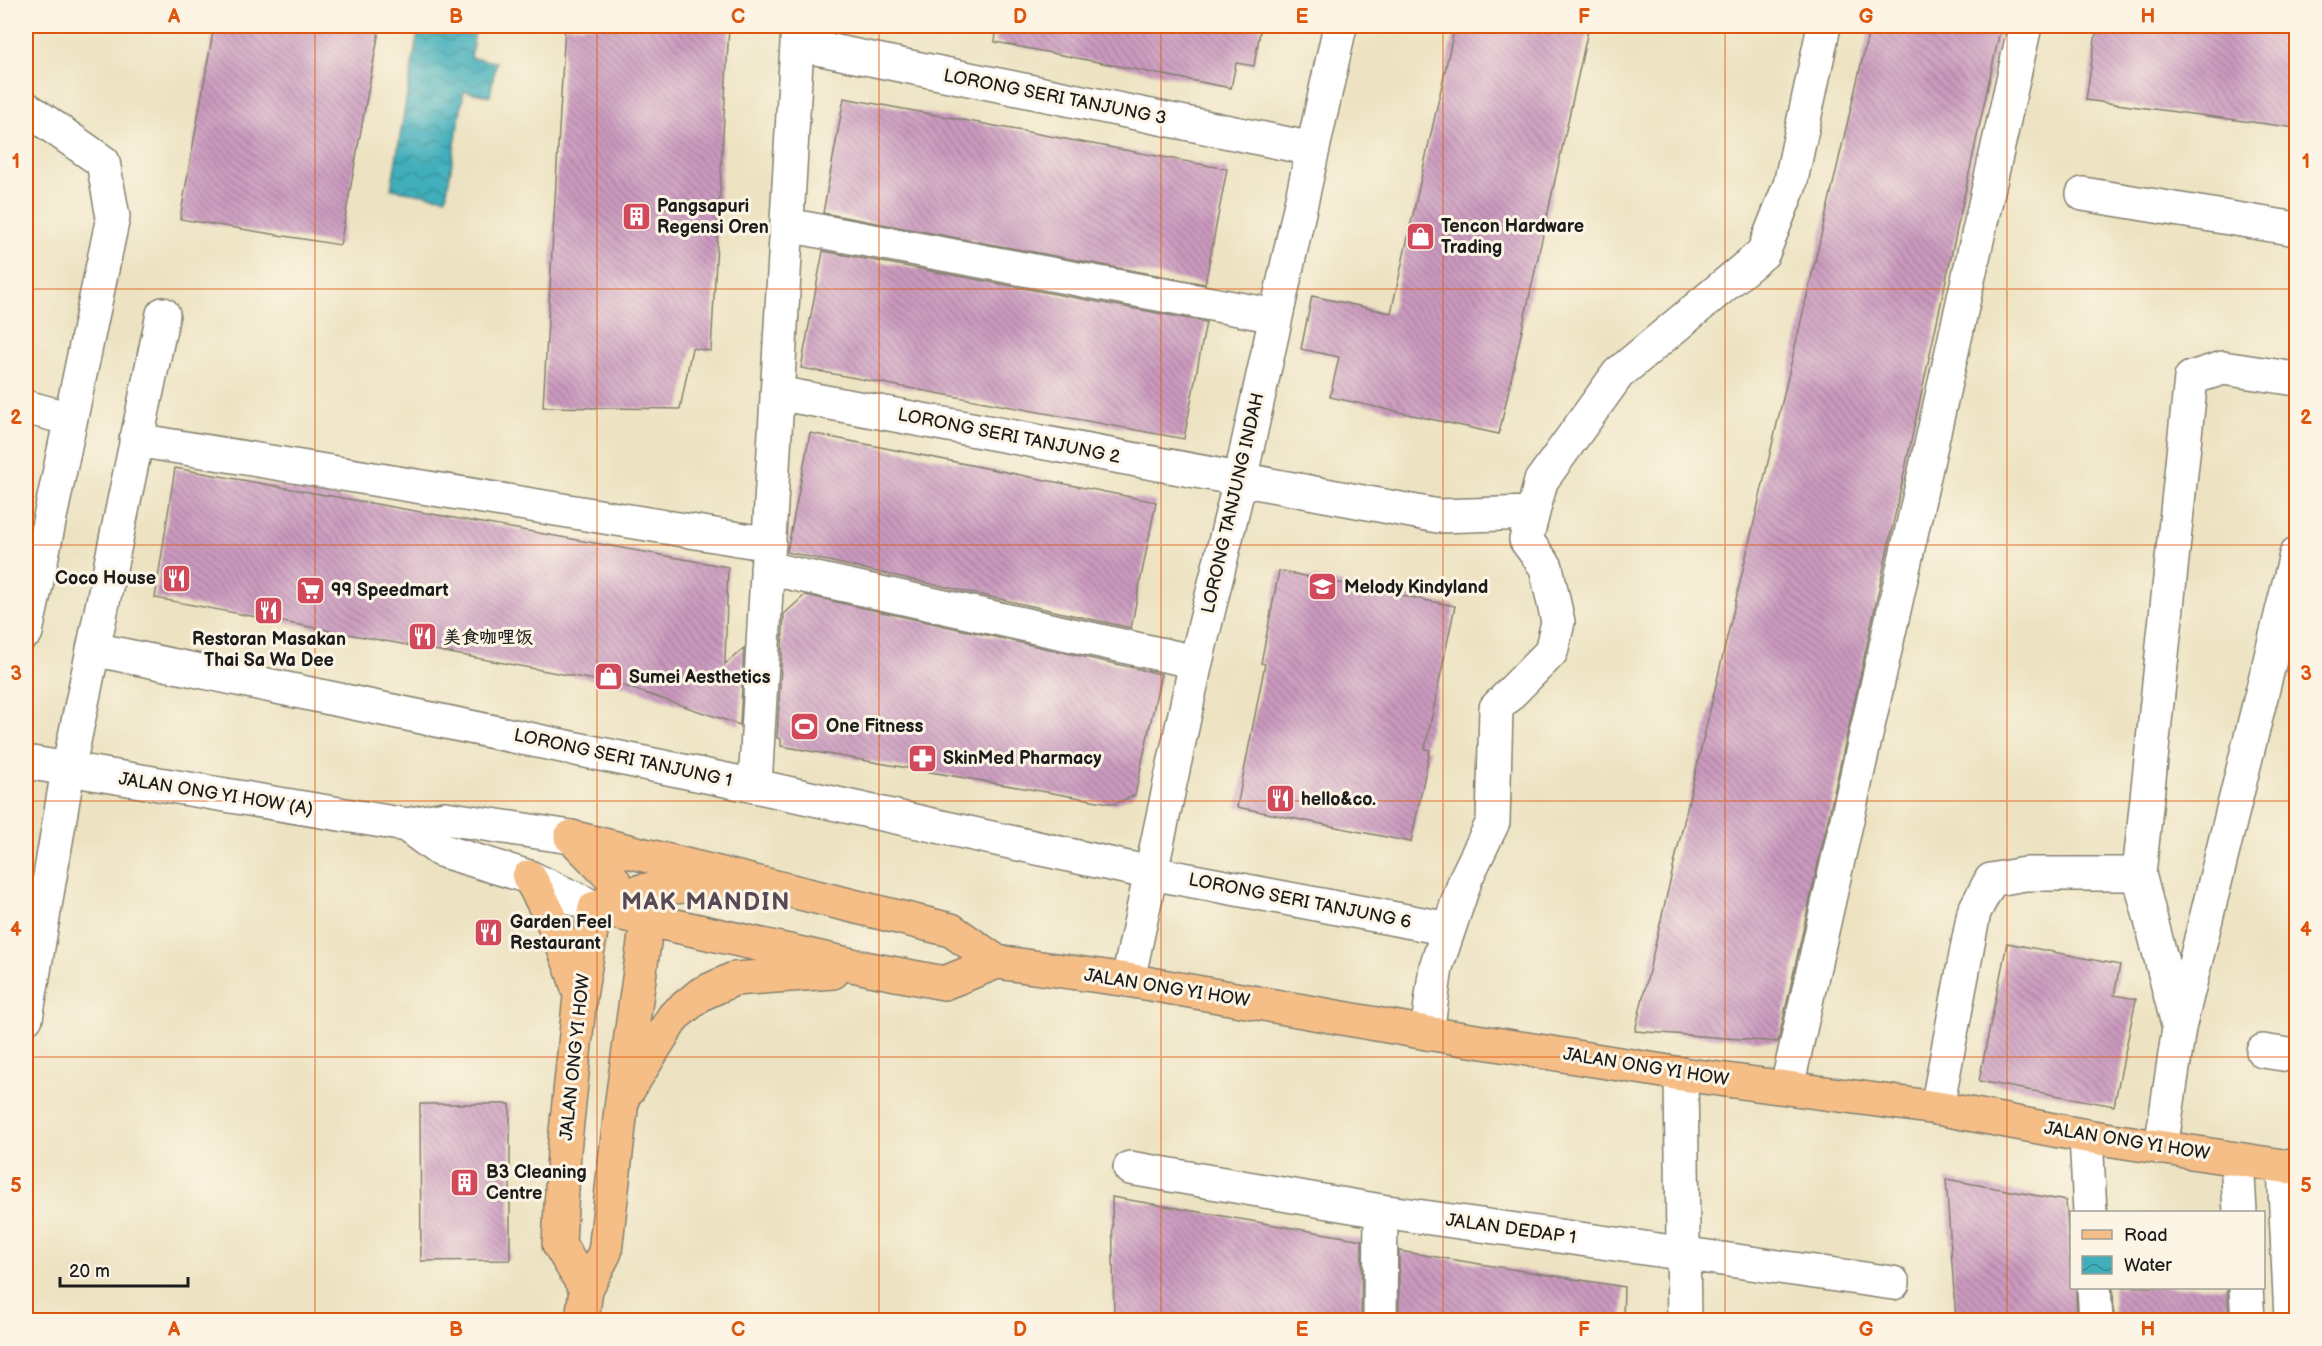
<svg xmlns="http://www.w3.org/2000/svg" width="2322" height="1346" viewBox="0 0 2322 1346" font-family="'Balsamiq Sans','LXGW WenKai TC',sans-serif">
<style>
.water{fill:url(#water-waves);stroke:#2e666c;stroke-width:1.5}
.building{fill:url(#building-back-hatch)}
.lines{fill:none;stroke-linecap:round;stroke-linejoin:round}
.minor-casing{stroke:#84806f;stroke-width:36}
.major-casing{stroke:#84806f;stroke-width:36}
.minor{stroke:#fff;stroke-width:33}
.major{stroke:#f6be87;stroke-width:33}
.grid{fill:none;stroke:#de560d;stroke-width:1.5;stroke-opacity:0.55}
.labels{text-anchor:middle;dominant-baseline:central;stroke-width:6;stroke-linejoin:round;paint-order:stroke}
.street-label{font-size:18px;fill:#1c1c1c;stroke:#fcf5e5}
.poi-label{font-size:18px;font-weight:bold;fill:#1c1c1c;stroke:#fcf5e5;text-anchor:start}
.district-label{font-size:24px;font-weight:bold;letter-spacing:1.5px;fill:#594855;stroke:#fcf5e5}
.neatline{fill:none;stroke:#de560d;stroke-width:2}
.grid-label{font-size:20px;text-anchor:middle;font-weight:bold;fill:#de560d}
</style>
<defs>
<pattern id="water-waves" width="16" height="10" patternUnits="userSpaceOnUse" patternTransform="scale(1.5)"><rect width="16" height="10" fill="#40afbb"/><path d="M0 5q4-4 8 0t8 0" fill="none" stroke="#358e97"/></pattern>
<pattern id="building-back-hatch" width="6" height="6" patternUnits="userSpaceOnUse" patternTransform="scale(1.5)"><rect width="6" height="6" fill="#cb9abf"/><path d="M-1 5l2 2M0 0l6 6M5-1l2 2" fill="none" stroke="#a47d9a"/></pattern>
</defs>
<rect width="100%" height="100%" fill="#fcf5e5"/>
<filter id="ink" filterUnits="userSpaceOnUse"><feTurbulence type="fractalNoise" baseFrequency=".0167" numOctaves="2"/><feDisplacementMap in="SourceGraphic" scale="12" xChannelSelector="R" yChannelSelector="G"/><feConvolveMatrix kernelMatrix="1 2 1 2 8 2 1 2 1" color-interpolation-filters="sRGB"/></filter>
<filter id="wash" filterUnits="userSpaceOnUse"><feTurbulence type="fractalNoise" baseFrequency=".008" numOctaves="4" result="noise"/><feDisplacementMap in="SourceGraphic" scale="24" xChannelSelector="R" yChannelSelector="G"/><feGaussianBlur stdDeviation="1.35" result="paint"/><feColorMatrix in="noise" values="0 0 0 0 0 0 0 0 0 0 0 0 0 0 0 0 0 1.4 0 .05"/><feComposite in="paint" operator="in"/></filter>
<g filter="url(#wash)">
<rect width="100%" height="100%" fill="#ede3c2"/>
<path class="water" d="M419,26H476L471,58L496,62L490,96L464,91L446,198L391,189Z"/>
<g id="blocks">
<path class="building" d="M214,26H380L340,245L180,219Z
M565,26H729L711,351L692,348L680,409L543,407Z
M997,26H1261L1254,66L1236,63L1231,88L995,42Z
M1455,26H1589L1499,434L1330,397L1339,357L1301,349L1312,296L1391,313Z
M1870,26H2001L1861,672L1778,1042L1635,1031Z
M2097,26H2296V128L2086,100Z
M844,98L1227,169L1205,284L823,213Z
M823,251L1206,322L1184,439L801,368Z
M810,433L1156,502L1131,628L787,552Z
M175,468L728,567L725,664L744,648L740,725L621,685L155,598Z
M1279,571L1455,606L1425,749L1430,750L1411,842L1237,807L1265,664L1261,663Z
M805,595L1161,674L1135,795L1115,804L781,746V739L777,738L784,614Z
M2007,943L2120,965L2114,995L2136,999L2114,1106L1979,1081Z
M420,1104H510V1260L421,1261Z
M1946,1179L2066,1201L2072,1287H2076L2077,1320H1956Z
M1112,1197L1362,1240L1361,1320H1114Z
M1399,1251L1624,1287L1623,1320H1399Z
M2113,1287H2227L2229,1320H2114Z"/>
</g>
</g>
<g filter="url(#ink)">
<use href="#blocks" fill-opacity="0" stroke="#84806f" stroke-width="1.5"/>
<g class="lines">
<defs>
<path id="minor" d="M797,44L1313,149
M26,108L103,162L113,217L26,632
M2083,194L2296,229
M787,225L1276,316
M777,393L1438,516L1532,513
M26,407L70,419
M136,440L769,544
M767,568L1196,662
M93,649L755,786L1151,873L1449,929
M26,762L406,825L445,818L571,837
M755,786L798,26
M406,825L440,850L529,877L595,908
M1128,980L1196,662L1240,480L1340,26
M26,1018L68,770L163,314
M2179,1028L2139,874L2191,378L2223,368L2296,379
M1427,1033L1436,967L1466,878L1493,822L1496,708L1551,652L1558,622L1546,567L1526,540L1541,481L1618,374L1763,253L1790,185L1824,26
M2263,1051L2296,1056
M1681,1074L1684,1320
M1787,1087L2025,26
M1937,1108L1974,912L1991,880L2025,874H2139
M2086,1136L2090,1212
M2161,1148L2179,1028L2296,555
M2237,1159L2240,1212
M2284,1166L2291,1320
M1130,1168L1381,1211L1893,1283
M2094,1288L2096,1320
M2246,1288L2248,1320
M1380,1320L1381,1211"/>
<path id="major" d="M571,837L951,930L997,962L1128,980L1427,1033L1681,1074L1937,1108L2086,1136L2296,1168
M573,838L612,878L623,895L647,921L622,1100L605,1252L586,1289L582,1320
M529,877C551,914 565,947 578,988
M607,902C641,886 678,886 715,885
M595,908L870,969L944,983L997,962
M628,1090L674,1016L701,994L734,979L833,972
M586,1289L559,1244L564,1151L580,996L595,908"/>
</defs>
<use href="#minor" class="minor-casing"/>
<use href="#major" class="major-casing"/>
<use href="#minor" class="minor"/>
<use href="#major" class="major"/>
</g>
</g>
<path class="grid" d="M315,26V1320M597,26V1320M879,26V1320M1161,26V1320M1443,26V1320M1725,26V1320M2007,26V1320M26,289H2296M26,545H2296M26,801H2296M26,1057H2296"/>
<defs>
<symbol id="building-square" viewBox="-11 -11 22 22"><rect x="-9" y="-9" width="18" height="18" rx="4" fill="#d1495b" stroke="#fcf5e5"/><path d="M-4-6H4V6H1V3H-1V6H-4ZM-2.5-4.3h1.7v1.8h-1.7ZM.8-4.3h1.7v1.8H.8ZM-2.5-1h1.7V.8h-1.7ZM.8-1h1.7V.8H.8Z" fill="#fff"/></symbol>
<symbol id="shop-square" viewBox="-11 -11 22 22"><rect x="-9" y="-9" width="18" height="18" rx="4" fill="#d1495b" stroke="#fcf5e5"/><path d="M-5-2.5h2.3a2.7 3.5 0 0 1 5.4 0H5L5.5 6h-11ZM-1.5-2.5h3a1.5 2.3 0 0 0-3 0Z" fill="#fff"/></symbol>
<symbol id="restaurant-square" viewBox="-11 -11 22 22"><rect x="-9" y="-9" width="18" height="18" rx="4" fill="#d1495b" stroke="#fcf5e5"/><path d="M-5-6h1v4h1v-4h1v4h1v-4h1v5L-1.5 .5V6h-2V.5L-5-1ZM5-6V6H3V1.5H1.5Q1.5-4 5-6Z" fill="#fff"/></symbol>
<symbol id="school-square" viewBox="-11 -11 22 22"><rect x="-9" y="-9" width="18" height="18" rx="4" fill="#d1495b" stroke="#fcf5e5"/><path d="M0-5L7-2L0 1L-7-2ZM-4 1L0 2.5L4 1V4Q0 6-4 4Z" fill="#fff"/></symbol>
<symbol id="supermarket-square" viewBox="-11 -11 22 22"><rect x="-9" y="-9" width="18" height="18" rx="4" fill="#d1495b" stroke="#fcf5e5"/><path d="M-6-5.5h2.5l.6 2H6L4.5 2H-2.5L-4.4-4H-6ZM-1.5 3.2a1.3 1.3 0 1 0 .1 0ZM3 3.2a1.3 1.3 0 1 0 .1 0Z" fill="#fff"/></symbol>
<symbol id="stadium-square" viewBox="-11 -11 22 22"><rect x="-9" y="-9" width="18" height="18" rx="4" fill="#d1495b" stroke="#fcf5e5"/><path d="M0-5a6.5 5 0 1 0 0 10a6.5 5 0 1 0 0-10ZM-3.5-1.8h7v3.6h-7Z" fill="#fff"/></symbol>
<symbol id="pharmacy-square" viewBox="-11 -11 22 22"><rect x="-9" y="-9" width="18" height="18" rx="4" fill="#d1495b" stroke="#fcf5e5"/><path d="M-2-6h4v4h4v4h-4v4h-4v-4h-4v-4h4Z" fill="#fff"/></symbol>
</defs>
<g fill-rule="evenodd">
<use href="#building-square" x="620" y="200" width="33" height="33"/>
<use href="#shop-square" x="1404" y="220" width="33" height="33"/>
<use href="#restaurant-square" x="160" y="562" width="33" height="33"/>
<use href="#school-square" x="1306" y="570" width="33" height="33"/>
<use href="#supermarket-square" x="294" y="574" width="33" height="33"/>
<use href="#restaurant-square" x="252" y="594" width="33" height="33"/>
<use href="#restaurant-square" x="406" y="620" width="33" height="33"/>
<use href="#shop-square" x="592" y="660" width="33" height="33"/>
<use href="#stadium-square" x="788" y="710" width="33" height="33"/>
<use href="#pharmacy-square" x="906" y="742" width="33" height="33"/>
<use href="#restaurant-square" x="1264" y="782" width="33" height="33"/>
<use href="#restaurant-square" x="472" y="916" width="33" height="33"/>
<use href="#building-square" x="448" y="1166" width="33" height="33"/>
</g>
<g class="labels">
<g class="street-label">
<text transform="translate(1055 97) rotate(11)">LORONG SERI TANJUNG 3</text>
<text transform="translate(1009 436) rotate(11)">LORONG SERI TANJUNG 2</text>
<text transform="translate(1233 503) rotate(-77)">LORONG TANJUNG INDAH</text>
<text transform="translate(623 758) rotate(12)">LORONG SERI TANJUNG 1</text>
<text transform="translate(216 794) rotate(9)">JALAN ONG YI HOW (A)</text>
<text transform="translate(1300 901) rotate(11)">LORONG SERI TANJUNG 6</text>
<text transform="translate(1167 988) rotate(9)">JALAN ONG YI HOW</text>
<text transform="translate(575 1057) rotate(-84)">JALAN ONG YI HOW</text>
<text transform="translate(1646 1067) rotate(9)">JALAN ONG YI HOW</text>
<text transform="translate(2127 1141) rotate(9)">JALAN ONG YI HOW</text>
<text transform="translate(1511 1229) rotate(8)">JALAN DEDAP 1</text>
</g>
<g class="poi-label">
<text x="657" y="206">Pangsapuri<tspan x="657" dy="21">Regensi Oren</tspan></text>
<text x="1441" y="226">Tencon Hardware<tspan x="1441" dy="21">Trading</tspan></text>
<text x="156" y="578" text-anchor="end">Coco House</text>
<text x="1344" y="587">Melody Kindyland</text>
<text x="331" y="590">99 Speedmart</text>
<text x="443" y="637">美食咖哩饭</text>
<text x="269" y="639" text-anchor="middle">Restoran Masakan<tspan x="269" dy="21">Thai Sa Wa Dee</tspan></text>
<text x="629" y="677">Sumei Aesthetics</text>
<text x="826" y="726">One Fitness</text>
<text x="943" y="758">SkinMed Pharmacy</text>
<text x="1301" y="799">hello&amp;co.</text>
<text x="510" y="922">Garden Feel<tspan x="510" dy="21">Restaurant</tspan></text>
<text x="486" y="1172">B3 Cleaning<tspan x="486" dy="21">Centre</tspan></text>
</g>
<g class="district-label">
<text x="706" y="902">MAK MANDIN</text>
</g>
</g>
<rect width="2322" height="1346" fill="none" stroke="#fcf5e5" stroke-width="66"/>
<rect x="2070" y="1211" width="195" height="78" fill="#fcf5e5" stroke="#a29e95" stroke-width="1.5"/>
<rect x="2082" y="1230" width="30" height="9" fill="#f6be87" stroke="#a29e95" stroke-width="1.5"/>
<text x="2124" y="1241" font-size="18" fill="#1c1c1c">Road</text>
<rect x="2082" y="1256" width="30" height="18" fill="url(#water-waves)" stroke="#a29e95" stroke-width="1.5"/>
<text x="2124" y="1271" font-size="18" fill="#1c1c1c">Water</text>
<path d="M60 1277v9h128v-9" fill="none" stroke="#1c1c1c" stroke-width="3"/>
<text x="69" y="1277" font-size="18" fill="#1c1c1c" stroke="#fcf5e5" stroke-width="4.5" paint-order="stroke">20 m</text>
<rect x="33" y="33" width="2256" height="1280" class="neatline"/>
<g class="grid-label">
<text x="174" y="23">A</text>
<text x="456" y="23">B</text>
<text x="738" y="23">C</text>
<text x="1020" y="23">D</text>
<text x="1302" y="23">E</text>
<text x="1584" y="23">F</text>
<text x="1866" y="23">G</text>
<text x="2148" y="23">H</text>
<text x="16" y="168">1</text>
<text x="2306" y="168">1</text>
<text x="16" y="424">2</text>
<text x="2306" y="424">2</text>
<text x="16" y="680">3</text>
<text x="2306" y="680">3</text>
<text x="16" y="936">4</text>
<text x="2306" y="936">4</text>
<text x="16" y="1192">5</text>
<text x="2306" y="1192">5</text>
<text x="174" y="1336">A</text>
<text x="456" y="1336">B</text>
<text x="738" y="1336">C</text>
<text x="1020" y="1336">D</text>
<text x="1302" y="1336">E</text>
<text x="1584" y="1336">F</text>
<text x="1866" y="1336">G</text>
<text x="2148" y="1336">H</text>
</g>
</svg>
